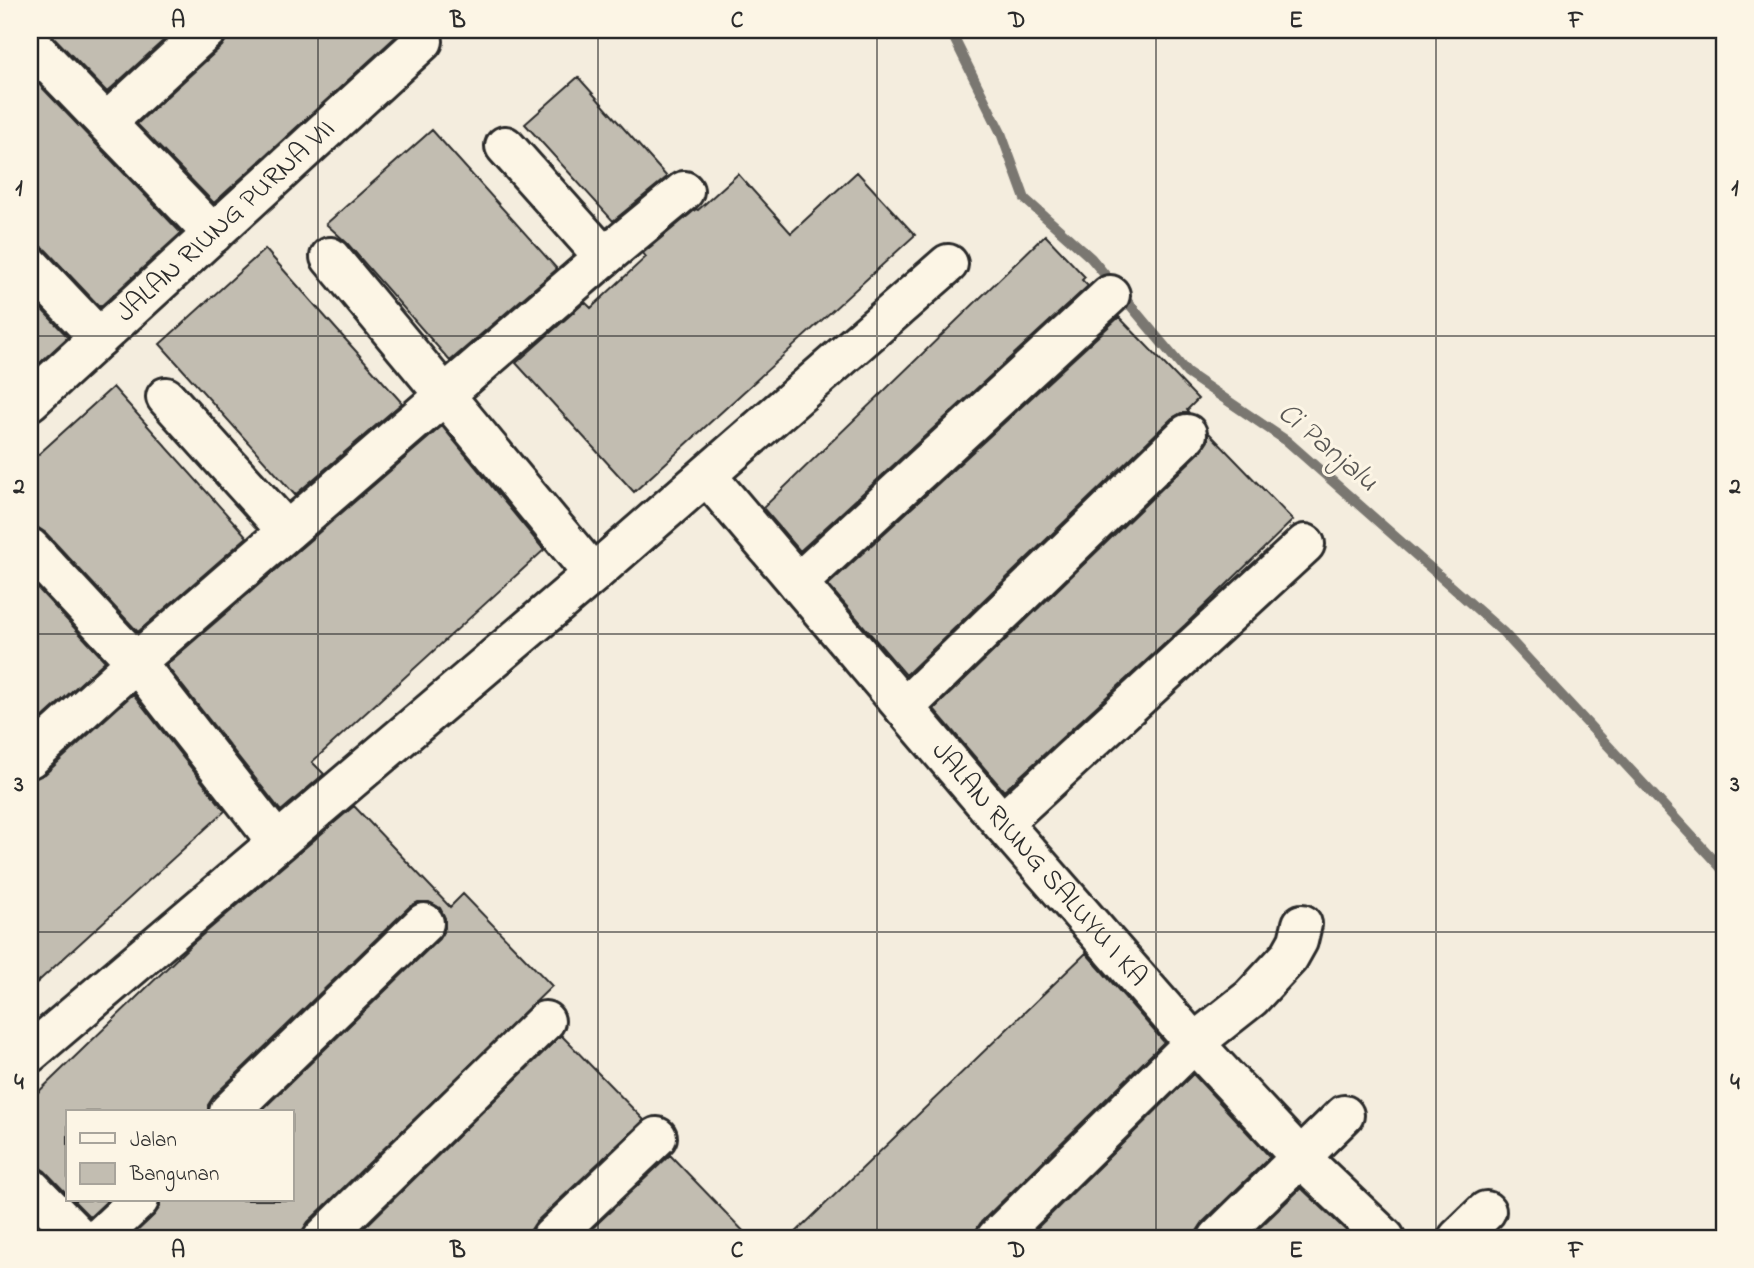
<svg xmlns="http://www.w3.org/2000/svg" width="1754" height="1268" viewBox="0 0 1754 1268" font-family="'Indie Flower',sans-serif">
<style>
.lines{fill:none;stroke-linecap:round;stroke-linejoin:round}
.stream{stroke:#7a7771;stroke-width:10}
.building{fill:#c2bdb1;stroke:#2b2b2b;stroke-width:2}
.minor-casing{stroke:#2b2b2b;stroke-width:44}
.minor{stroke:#fcf5e5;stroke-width:38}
.grid{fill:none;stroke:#2b2b2b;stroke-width:2;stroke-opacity:0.55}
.labels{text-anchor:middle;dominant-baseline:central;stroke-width:6;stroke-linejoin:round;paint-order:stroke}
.street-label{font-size:28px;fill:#2b2b2b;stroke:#fcf5e5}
.water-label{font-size:30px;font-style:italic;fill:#595754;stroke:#fcf5e5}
.neatline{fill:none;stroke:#2b2b2b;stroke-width:2.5}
.grid-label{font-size:23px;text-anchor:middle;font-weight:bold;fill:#2b2b2b}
</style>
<rect width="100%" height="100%" fill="#f4edde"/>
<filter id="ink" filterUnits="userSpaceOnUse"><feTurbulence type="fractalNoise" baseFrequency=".0143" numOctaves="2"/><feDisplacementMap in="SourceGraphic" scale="14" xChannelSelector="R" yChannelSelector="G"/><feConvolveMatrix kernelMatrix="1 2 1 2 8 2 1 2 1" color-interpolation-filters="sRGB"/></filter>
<g filter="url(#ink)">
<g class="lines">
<path class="stream" d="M950,30L1001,133L1025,199L1091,258L1187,373L1287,441L1503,632L1724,871"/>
</g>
<path class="building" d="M47,30H175L107,92Z
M228,30H403L214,203L137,124L222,46L228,37Z
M30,75L181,233L100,307L46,250L37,244H30Z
M578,77L667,177L613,221L525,124Z
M432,130L557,269L450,361L347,243L326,224Z
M857,172L915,235L634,492L516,363L585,302L591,308L646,257L643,253L696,209L698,210L738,174L791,233Z
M1045,235L1085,277L1082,280L1088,286L800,551L763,508Z
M265,249L402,403L295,495L160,344Z
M30,297L68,337L30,372Z
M1119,317L1198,399L1187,410L1189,413H1181L1172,418L906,675L828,585Z
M113,387L247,537L138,632L46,533L37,527H30V462Z
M442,426L544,550L312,762L324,774L281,811L166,665Z
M1208,432L1293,520L1185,625L1004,791L934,709L1202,450L1208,441Z
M30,580L105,661L30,729Z
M133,694L225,811L30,989V779L45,774Z
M354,806L450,907L463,894L552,986L308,1222L302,1231V1238H130L154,1215L160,1207V1200H292V1112H260L439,939L445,928V918L440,908L429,902H418L409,907L214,1096L208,1105V1112H68V1195L45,1171L37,1166H30V1100L193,943Z
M1086,953L1164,1042L981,1222L975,1232V1238H790Z
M561,1035L644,1120L536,1222L530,1231V1238H354Z
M1193,1074L1270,1157L1203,1222L1197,1231V1238H1027Z
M670,1155L750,1238H582Z
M1301,1188L1354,1238H1249Z
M73,1200H108L90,1217Z"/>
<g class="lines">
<defs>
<g id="minor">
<path d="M30,44L213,234"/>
<path d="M106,123L207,30"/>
<path d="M505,146L604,257"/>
<path d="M330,257L593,574"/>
<path d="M30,265L99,338"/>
<path d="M166,397L287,531"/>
<path id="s1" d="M30,401L423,41"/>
<path id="s2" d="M707,476L1002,823L1194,1043L1301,1158L1385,1238"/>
<path d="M30,548L136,662L277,842"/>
<path d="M798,583L1110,295"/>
<path d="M904,708L1187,434"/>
<path d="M30,758L136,662L604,257L684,191"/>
<path d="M1002,823L1305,544"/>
<path d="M30,1053L593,574L948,264"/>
<path d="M229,1112L424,923"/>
<path d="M30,1187L80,1238"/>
<path d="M99,1238L139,1200"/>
<path d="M323,1238L545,1021"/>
<path d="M551,1238L657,1137"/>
<path d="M996,1238L1194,1043L1251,998L1289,957L1298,941L1302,924"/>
<path d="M1218,1238L1344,1115"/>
<path d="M1458,1238L1486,1211"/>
</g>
</defs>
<use href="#minor" class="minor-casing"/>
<use href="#minor" class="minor"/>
</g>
</g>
<path class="grid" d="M318,30V1238M598,30V1238M877,30V1238M1156,30V1238M1436,30V1238M30,336H1724M30,634H1724M30,932H1724"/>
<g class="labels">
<g class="street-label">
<text stroke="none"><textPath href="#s1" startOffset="266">JALAN RIUNG PURNA VII</textPath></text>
<text stroke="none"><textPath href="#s2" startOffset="511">JALAN RIUNG SALUYU I KA</textPath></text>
</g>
<g class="water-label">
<text transform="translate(1327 448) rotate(40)">Ci Panjalu</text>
</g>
</g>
<rect width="1754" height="1268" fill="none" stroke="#fcf5e5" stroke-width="77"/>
<rect x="66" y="1110" width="228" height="91" fill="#fcf5e5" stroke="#a8a49b" stroke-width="2"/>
<rect x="80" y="1133" width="35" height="10" fill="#fcf5e5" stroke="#a8a49b" stroke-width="2"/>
<text x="130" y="1146" font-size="21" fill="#2b2b2b">Jalan</text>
<rect x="80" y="1163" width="35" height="21" fill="#c2bdb1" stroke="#a8a49b" stroke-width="2"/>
<text x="130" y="1180" font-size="21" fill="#2b2b2b">Bangunan</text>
<rect x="38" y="38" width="1678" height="1192" class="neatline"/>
<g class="grid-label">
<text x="178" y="27">A</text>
<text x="458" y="27">B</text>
<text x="737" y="27">C</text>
<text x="1017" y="27">D</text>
<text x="1296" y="27">E</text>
<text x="1576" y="27">F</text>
<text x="19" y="195">1</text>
<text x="1735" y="195">1</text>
<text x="19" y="493">2</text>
<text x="1735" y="493">2</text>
<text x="19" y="791">3</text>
<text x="1735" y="791">3</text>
<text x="19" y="1089">4</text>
<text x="1735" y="1089">4</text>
<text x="178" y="1257">A</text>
<text x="458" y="1257">B</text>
<text x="737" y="1257">C</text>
<text x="1017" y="1257">D</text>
<text x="1296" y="1257">E</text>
<text x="1576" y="1257">F</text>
</g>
</svg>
